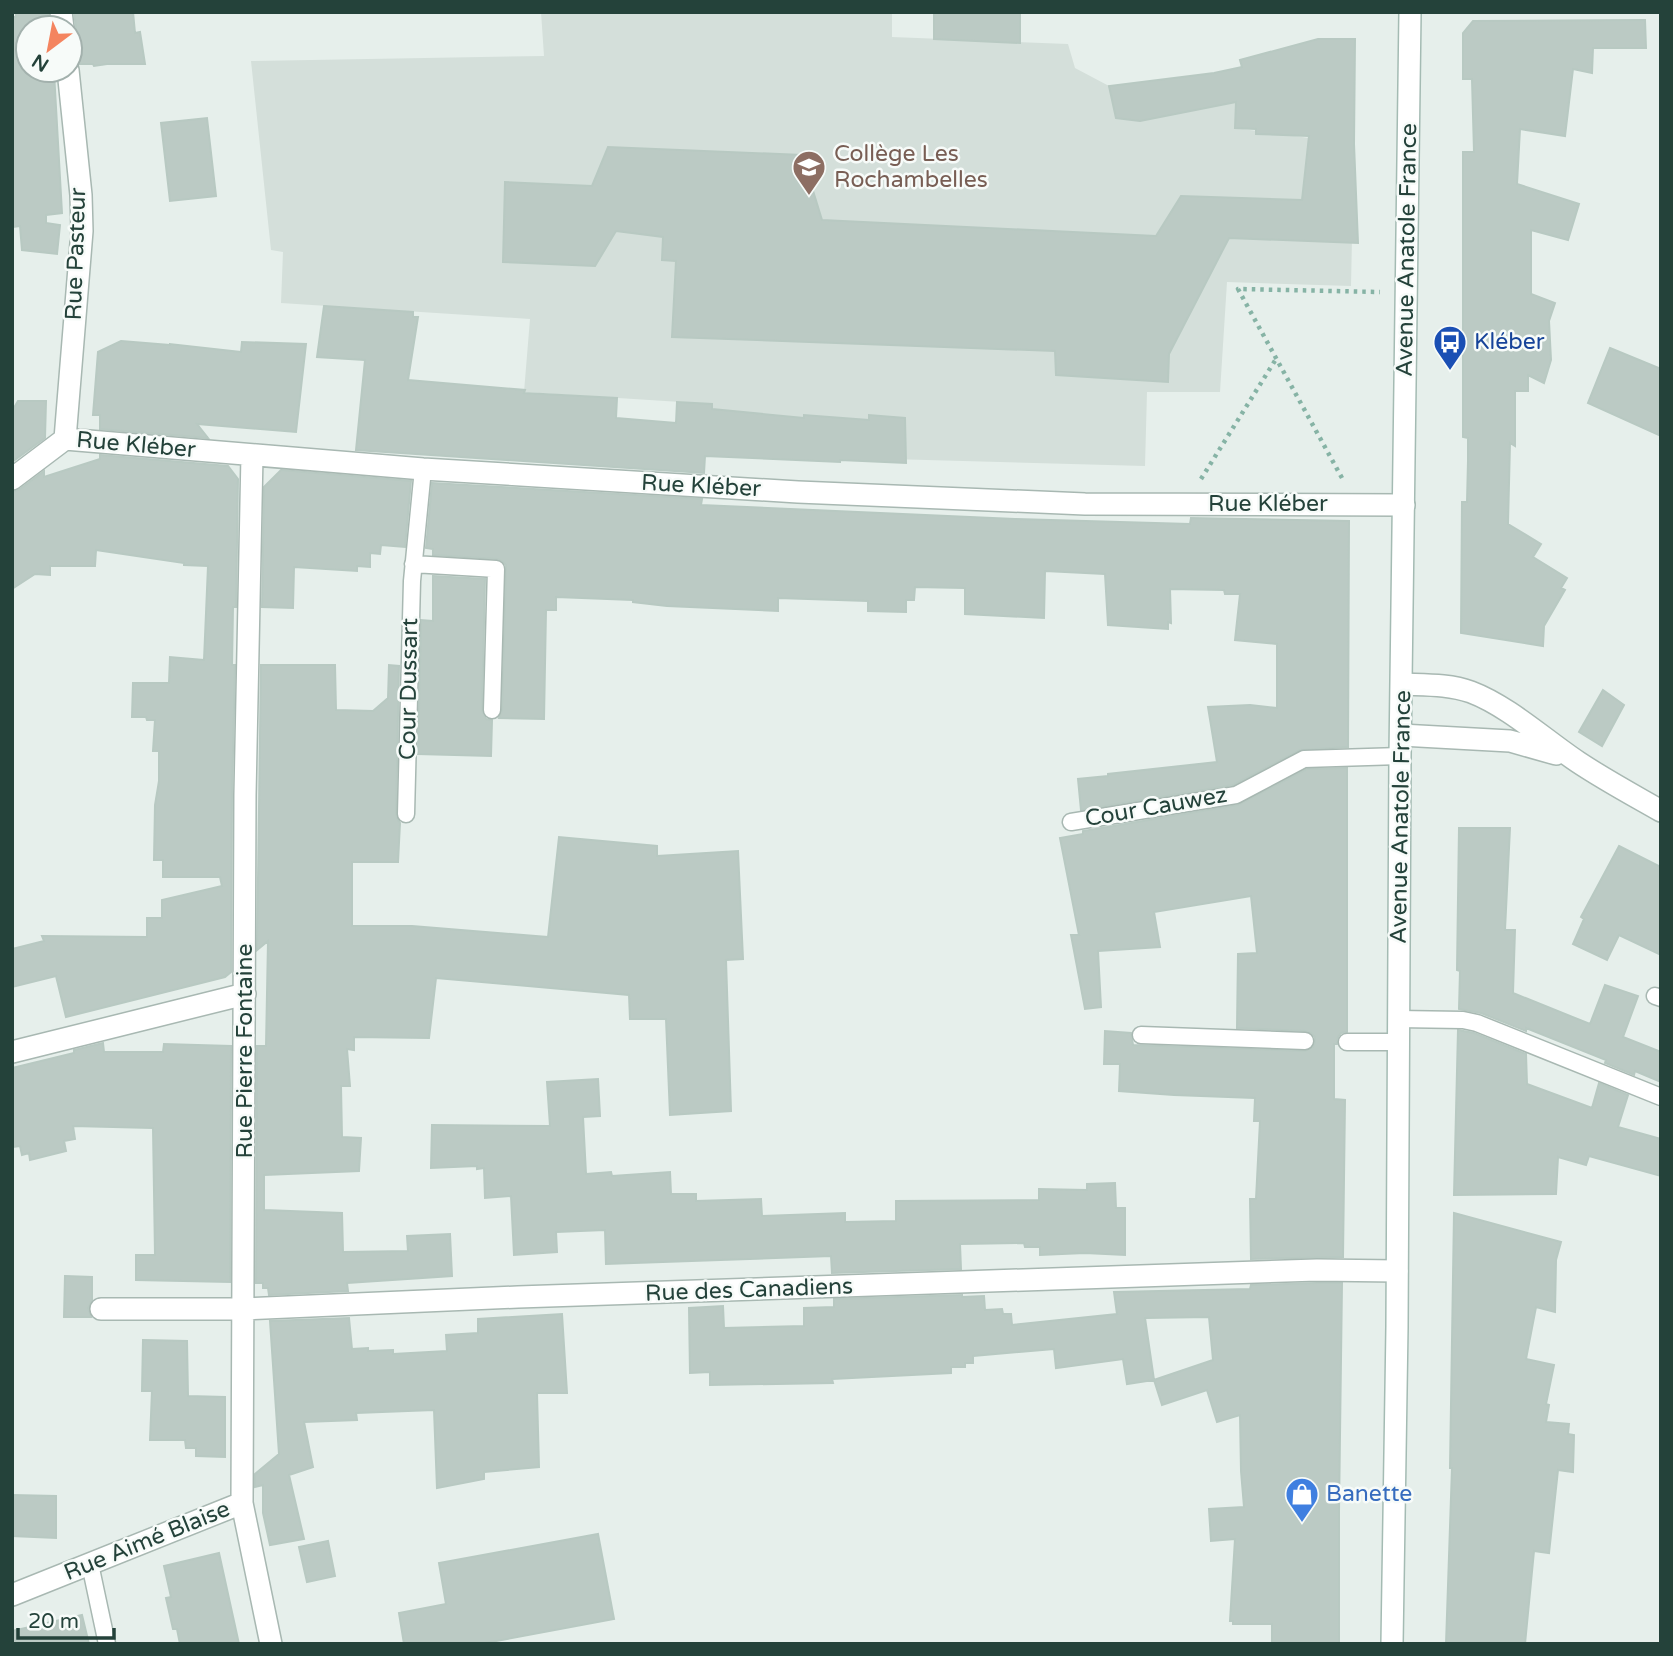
<svg xmlns="http://www.w3.org/2000/svg" width="1673" height="1656" viewBox="0 0 1673 1656" font-family="'Varela Round',sans-serif">
<style>
.built{fill:#d4dfda}
.building{fill:#bbcac4;stroke:#b8c9c2;stroke-width:2}
.lines{fill:none;stroke-linecap:round;stroke-linejoin:round}
.lane-casing{stroke:#a8b8b2;stroke-width:19}
.street-casing{stroke:#a8b8b2;stroke-width:24}
.secondary-casing{stroke:#a4bbb3;stroke-width:24}
.path{stroke:#86b3a5;stroke-width:4.5;stroke-dasharray:3.5 5;stroke-linecap:butt}
.lane{stroke:#fff;stroke-width:16}
.street{stroke:#fff;stroke-width:21}
.secondary{stroke:#fff;stroke-width:21}
.labels{text-anchor:middle;dominant-baseline:central;stroke-width:5;stroke-linejoin:round;paint-order:stroke}
.education-label{font-size:23px;fill:#785e54;stroke:#f7fbf9;text-anchor:start}
.street-label{font-size:23px;fill:#24423a;stroke:#f7fbf9}
.transit-label{font-size:23px;fill:#164399;stroke:#f7fbf9;text-anchor:start}
.shop-label{font-size:23px;fill:#366cbe;stroke:#f7fbf9;text-anchor:start}
</style>
<rect width="100%" height="100%" fill="#e6efeb"/>
<path class="built" d="M541,12H892V37L1068,44L1075,68L1109,86L1117,118L1138,121L1236,102L1235,128L1354,144L1351,286L1227,282L1220,392H1147L1145,466L705,454L712,404L524,392L530,319L281,303L283,252L271,250L251,61L544,56Z"/>
<path class="building" d="M16,12H48L50,28H28V70H55L54,72L62,213L46,215V223L60,225L57,254L22,250L20,226L12,227V17H16Z
M74,12H133L135,33L140,32L145,64H107L94,66L93,64H79L74,58L70,57V39L75,34L76,27Z
M934,12H1020V43L934,39Z
M1645,20L1646,48H1593L1592,73L1573,69L1565,136L1520,129L1517,184L1579,204L1568,240L1531,230V294L1555,303L1549,321L1551,360L1544,383L1528,375V391H1515V446L1510,443L1508,524L1541,544L1533,557L1567,578L1561,588L1565,590L1544,626L1543,646L1461,633L1462,502H1467L1468,461V438L1463,437V152H1474L1472,79H1463V33L1473,21Z
M1318,39H1355L1354,144L1358,243L1229,238L1169,354L1168,382L1056,375L1055,351L672,337L676,261L662,260L663,237L616,231L595,266L503,262L505,182L592,186L608,147L802,155L822,220L1156,236L1181,196L1302,200L1309,136L1256,134V129L1235,128L1236,102L1140,121L1116,118L1109,86L1214,73L1242,67L1240,60Z
M207,118L216,196L170,201L161,123Z
M324,306L413,312V317H418L408,380L525,390L524,393L617,398L616,418L676,423L677,402L712,404V409L804,418V415L869,420V415L905,418L906,463L840,460V462L705,456L704,473L356,450L365,360L317,357Z
M121,341L170,345V344L241,352L242,342L306,344L296,432L197,424L208,438L100,429V415H93L98,352Z
M1610,348L1661,369V436L1588,403Z
M18,401H46L45,438L12,462V411Z
M100,455L228,466L238,479L236,607H233L232,665H235L232,795L231,972L225,977L66,1017L56,976L12,987V949L44,941L42,936L147,937V918H162V900L222,886L220,877H163V860H154L155,805L159,781V751H153L155,720H147L146,717H132L133,683H169L170,657L204,660L208,566L184,565V563L96,550L95,566H50V575L35,574L12,589V492L20,489L44,471V477L100,459Z
M281,470L411,481L405,547L381,545L380,554L370,553V567L357,566V571L294,567L293,608L262,607L264,487Z
M432,483L702,499L701,505L1015,519L1190,524L1191,518L1349,521L1348,747L1300,750L1233,785L1081,810L1078,779L1108,776V774L1217,762L1208,707L1250,705L1277,708V644L1235,640L1240,594H1225L1224,590L1170,589L1171,623L1168,622V629L1108,625L1105,574L1045,571L1044,618L965,614V588L915,587L914,600H906V612L868,611V601L778,598V611L667,606L633,602V600L556,597V610H546L544,719L499,718L502,710L506,565L502,561L497,559L433,555V549L426,548Z
M433,576L485,579L482,710L486,719L492,720L491,756L418,754L421,620L433,621Z
M261,665H335L336,710L373,711L388,698L389,665L399,666L396,814L397,818L400,823L398,862H352V926H412L548,937L559,837L657,846V856L738,851L743,959L726,960L731,1111L670,1115L666,1019H630L629,995L436,978L429,1038L354,1037V1050L347,1049L350,1086H341L342,1137L361,1138L359,1171L264,1175V1210L342,1213L343,1252L408,1251L407,1236L450,1234L452,1276L347,1283L348,1291L269,1295L268,1288H263V1283H256L257,1046H266L268,941L257,950Z
M1603,690L1624,705L1602,746L1579,732Z
M1347,768V1032L1341,1033L1338,1037L1337,1044H1334V1099L1345,1100L1343,1257L1251,1259L1250,1199H1256L1260,1121H1254L1255,1098L1174,1095L1119,1091L1120,1064H1104L1105,1031L1131,1033L1133,1045L1305,1051L1313,1047L1315,1042V1037L1311,1033L1305,1031L1237,1028L1238,954L1257,953L1251,896L1154,912L1160,947L1098,951L1101,1007L1085,1009L1071,935H1079L1060,838L1083,834V831L1238,805L1307,769Z
M1459,828H1510L1505,930H1515L1513,993L1590,1024L1605,985L1638,996L1623,1037L1661,1052V1082L1635,1071L1634,1075L1605,1063L1606,1060L1526,1028V1031L1481,1013L1459,1009L1460,971L1457,970Z
M1619,846L1661,867V955L1619,935L1607,960L1573,944L1584,919L1581,917Z
M1458,1030L1474,1033L1526,1054L1527,1084L1592,1108L1599,1083L1628,1095L1618,1127L1661,1139V1176L1589,1156L1586,1165L1558,1157L1556,1194L1454,1195Z
M103,1043L104,1052H163L164,1044L231,1046L230,1282L136,1280V1255H155L153,1128L73,1126L75,1139L64,1141L66,1151L30,1160L29,1153L22,1155L20,1146L12,1147V1068L74,1053V1050Z
M598,1079L600,1116L583,1117L586,1174L611,1172L612,1176L670,1172L671,1194H696V1201L761,1199L762,1216L845,1213V1222L896,1221V1201L1039,1200V1189L1087,1190V1184L1115,1183L1116,1208H1125V1255L1085,1253L1040,1255V1247H1025L1024,1243L960,1244L961,1269L832,1273L831,1256L606,1264L605,1230L556,1232L557,1252L514,1255L511,1196L485,1198L484,1168L477,1169V1166L431,1168L432,1125L550,1126L547,1082Z
M1454,1213L1561,1242L1556,1260L1555,1312L1536,1307L1526,1359L1554,1365L1546,1404L1549,1405L1546,1422L1569,1424L1568,1434L1574,1435L1573,1472L1558,1470L1549,1553L1534,1551L1525,1644H1446L1452,1468H1450Z
M65,1276L92,1277V1300L88,1308L91,1317H64Z
M1317,1283H1342L1339,1511V1644H1272V1624H1233V1621H1230L1235,1539L1211,1541L1209,1509L1244,1507L1241,1471L1240,1415L1217,1422L1207,1390L1162,1405L1154,1380L1213,1360L1209,1317L1145,1318L1154,1380L1127,1384L1123,1359L1056,1368L1054,1349L973,1356V1363H965V1367H951V1373L832,1379L833,1383L710,1385V1372L690,1373L689,1308L723,1306L724,1328L804,1326V1308L834,1307V1299L962,1295V1297L984,1296L985,1310L1002,1309L1003,1314H1011L1012,1325L1117,1314L1114,1292L1250,1289L1251,1285Z
M562,1314L567,1393H537L539,1467L484,1472V1479L437,1488L434,1410L356,1413L357,1420L304,1422L313,1467L289,1475L304,1539L270,1545L263,1513V1485L255,1487V1474L279,1454L270,1321L349,1318L352,1349L368,1348V1351L393,1350V1354L447,1351L446,1335L478,1333V1319Z
M143,1340L187,1341L188,1396L225,1397V1457L196,1456V1448H186L185,1440H150L152,1391H142Z
M12,1495L56,1496V1538L12,1536Z
M598,1534L614,1619L480,1644H404L399,1613L446,1604L439,1563Z
M328,1541L335,1576L307,1582L299,1547Z
M219,1553L239,1644H180L177,1629H173L166,1598L171,1597L164,1566Z
M82,1615L89,1644H12V1631Z"/>
<g class="lines">
<defs>
<path id="lane" d="M413,564L496,569L492,710
M406,814L412,581L423,469
M1071,822L1236,795L1304,759L1400,756
M1655,996L1661,998
M1398,1019L1463,1020L1477,1023L1661,1097
M1141,1035L1305,1041
M1347,1042H1398
M90,1564L107,1644"/>
<path id="street" d="M61,12L63,28
M65,439L82,231L81,195L68,70
M252,455L245,795L242,1503L271,1644
M12,479L65,439L423,469L798,492L1085,504L1404,505
M1402,684C1425,685 1449,684 1471,692C1508,706 1545,740 1578,762C1605,780 1633,795 1661,811
M1401,735L1510,741L1556,754
M12,1052L245,994
M101,1309H244L518,1297L1317,1270L1397,1271
M12,1595L242,1503"/>
<path id="secondary" d="M1392,1644L1397,1327L1400,756L1410,12"/>
</defs>
<use href="#lane" class="lane-casing"/>
<use href="#street" class="street-casing"/>
<use href="#secondary" class="secondary-casing"/>
<path class="path" d="M1342,478L1238,289L1380,292
M1201,479L1276,359"/>
<use href="#lane" class="lane"/>
<use href="#street" class="street"/>
<use href="#secondary" class="secondary"/>
</g>
<defs>
<symbol id="school-pin" viewBox="-11 -11 22 30"><path d="M0 17L-7.5 6A9.5 9.5 0 1 1 7.5 6Z" fill="#8d6e63" stroke="#f7fbf9"/><path d="M0-5L7-2L0 1L-7-2ZM-4 1L0 2.5L4 1V4Q0 6-4 4Z" fill="#fff"/></symbol>
<symbol id="bus-pin" viewBox="-11 -11 22 30"><path d="M0 17L-7.5 6A9.5 9.5 0 1 1 7.5 6Z" fill="#1a4fb4" stroke="#f7fbf9"/><path d="M-5-6H5V4H4V6H2V4H-2V6H-4V4H-5ZM-3.5-4V0h7V-4ZM-3.5 1.2v1.5H-2V1.2ZM2 1.2v1.5H3.5V1.2Z" fill="#fff"/></symbol>
<symbol id="shop-pin" viewBox="-11 -11 22 30"><path d="M0 17L-7.5 6A9.5 9.5 0 1 1 7.5 6Z" fill="#3f7fe0" stroke="#f7fbf9"/><path d="M-5-2.5h2.3a2.7 3.5 0 0 1 5.4 0H5L5.5 6h-11ZM-1.5-2.5h3a1.5 2.3 0 0 0-3 0Z" fill="#fff"/></symbol>
</defs>
<g fill-rule="evenodd">
<use href="#school-pin" x="790" y="148" width="38" height="52"/>
<use href="#bus-pin" x="1431" y="323" width="38" height="52"/>
<use href="#shop-pin" x="1283" y="1475" width="38" height="52"/>
</g>
<g class="labels">
<g class="education-label">
<text x="834" y="154">Collège Les<tspan x="834" dy="26">Rochambelles</tspan></text>
</g>
<g class="street-label">
<text transform="translate(1407 250) rotate(-89)">Avenue Anatole France</text>
<text transform="translate(76 254) rotate(-88)">Rue Pasteur</text>
<text transform="translate(136 445) rotate(5)">Rue Kléber</text>
<text transform="translate(701 486) rotate(3)">Rue Kléber</text>
<text x="1268" y="504">Rue Kléber</text>
<text transform="translate(409 689) rotate(-89)">Cour Dussart</text>
<text transform="translate(1156 807) rotate(-10)">Cour Cauwez</text>
<text transform="translate(1401 817) rotate(-89)">Avenue Anatole France</text>
<text transform="translate(245 1051) rotate(-90)">Rue Pierre Fontaine</text>
<text transform="translate(749 1290) rotate(-2)">Rue des Canadiens</text>
<text transform="translate(147 1541) rotate(-22)">Rue Aimé Blaise</text>
</g>
<g class="transit-label">
<text x="1474" y="342">Kléber</text>
</g>
<g class="shop-label">
<text x="1326" y="1494">Banette</text>
</g>
</g>
<rect width="1673" height="1656" fill="none" stroke="#24423a" stroke-width="28"/>
<g transform="translate(49 49) rotate(212)"><circle r="33" fill="#f7fbf9" stroke="#a3b1ad" stroke-width="2"/>
<path d="M0-5L12 26L0 18L-12 26Z" fill="#f4845f"/>
<text y="-10" font-size="19" font-weight="bold" text-anchor="middle" fill="#24423a">N</text>
</g>
<path d="M18 1628v10h96v-10" fill="none" stroke="#24423a" stroke-width="3.5"/>
<text x="28" y="1628" font-size="21" fill="#24423a" stroke="#f7fbf9" stroke-width="5" paint-order="stroke">20 m</text>
</svg>
